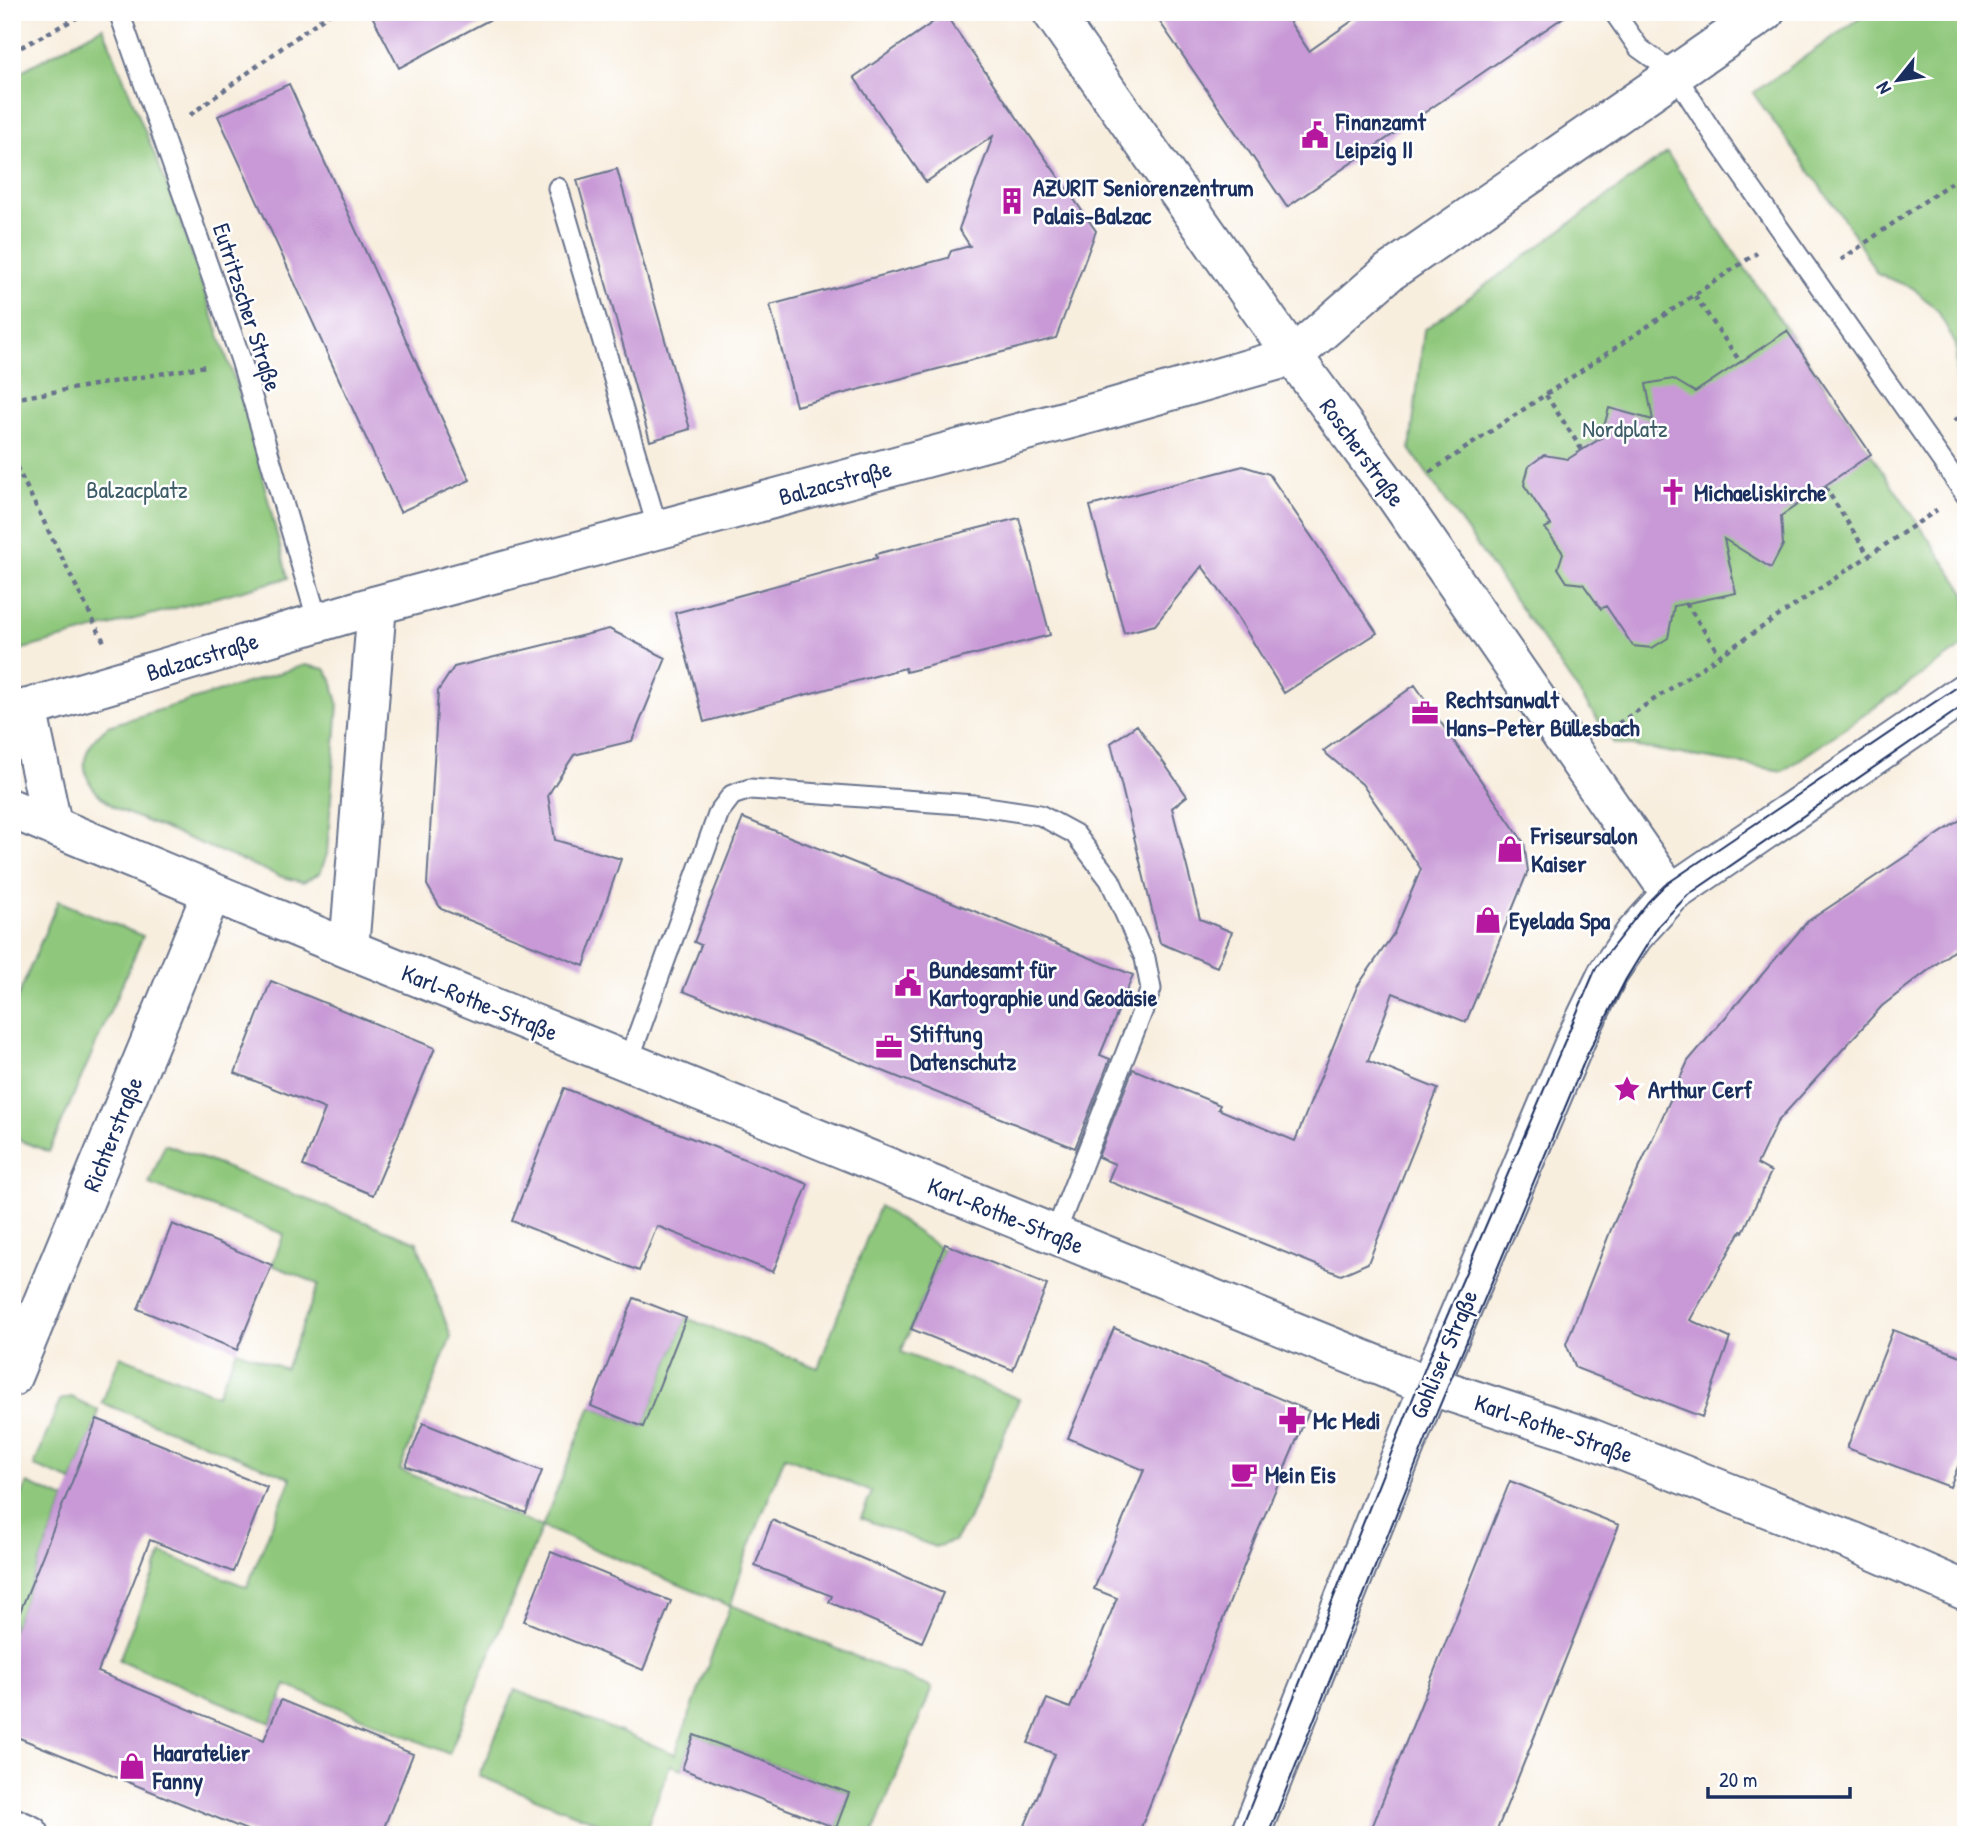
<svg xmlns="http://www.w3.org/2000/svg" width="1978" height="1847" viewBox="0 0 1978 1847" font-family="'Patrick Hand',sans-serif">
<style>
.green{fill:#8fc87b;stroke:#557c6c;stroke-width:2}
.building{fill:#c899d6}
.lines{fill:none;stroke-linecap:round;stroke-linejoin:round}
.lane-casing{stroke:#68728b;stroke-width:23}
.street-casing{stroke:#68728b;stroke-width:42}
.secondary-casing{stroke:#68728b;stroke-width:42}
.path{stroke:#68728b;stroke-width:4.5;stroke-dasharray:5 5;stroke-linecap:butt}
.lane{stroke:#fff;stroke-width:19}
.street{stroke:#fff;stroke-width:38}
.secondary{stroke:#fff;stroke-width:38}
.tram{stroke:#1b2f5e;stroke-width:2}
.labels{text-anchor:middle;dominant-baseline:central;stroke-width:5;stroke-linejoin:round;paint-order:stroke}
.poi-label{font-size:24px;font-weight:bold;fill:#1b2f5e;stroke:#fff;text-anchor:start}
.street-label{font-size:24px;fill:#1b2f5e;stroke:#fff}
.park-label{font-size:24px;fill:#3e5d67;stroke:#fff}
</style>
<rect width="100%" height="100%" fill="#fff"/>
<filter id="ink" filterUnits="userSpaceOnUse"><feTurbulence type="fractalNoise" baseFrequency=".0143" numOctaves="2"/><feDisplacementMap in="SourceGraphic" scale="14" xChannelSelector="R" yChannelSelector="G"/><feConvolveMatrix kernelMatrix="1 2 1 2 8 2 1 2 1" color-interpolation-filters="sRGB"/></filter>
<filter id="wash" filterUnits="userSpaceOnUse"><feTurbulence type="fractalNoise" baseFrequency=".00686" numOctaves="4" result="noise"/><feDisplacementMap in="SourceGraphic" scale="28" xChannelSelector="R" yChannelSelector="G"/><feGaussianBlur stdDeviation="1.57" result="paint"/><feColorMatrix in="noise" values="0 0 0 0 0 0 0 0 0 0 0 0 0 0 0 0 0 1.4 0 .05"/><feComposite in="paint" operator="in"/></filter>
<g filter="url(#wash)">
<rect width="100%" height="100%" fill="#f8eede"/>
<path class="green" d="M1869,12H1966V395L1957,384L1956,345L1938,311L1913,288L1877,274L1853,232L1753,93Z
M103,27L176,208L247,417L288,578L12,652V76Z
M1667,153L1966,594V644L1783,771L1614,743L1410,449L1424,330Z
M305,665L325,669L332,680L338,703L327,854L320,873L303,882L282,877L119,810C82,787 70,757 108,726Z
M58,901L143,936L49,1152L12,1137V1011Z
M165,1144L417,1242L451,1337L400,1470L542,1527L591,1406L643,1427L686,1318L818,1368L879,1206L943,1250L901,1352L1019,1399L968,1520L954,1541L935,1547L861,1518L872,1492L785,1456L744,1561L731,1605L932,1688L872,1835H846L836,1828L849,1793L694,1735L682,1769L670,1765L644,1835H629L479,1776L515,1690L675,1754L730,1606L542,1527L449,1754L286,1685L271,1723L119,1660L162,1553L247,1587L291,1478L102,1403L120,1356L217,1395L237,1350L285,1369L319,1284L272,1265L284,1234L149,1184Z
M71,1397L98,1410L97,1419L72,1481L34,1466L60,1400Z
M27,1483L65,1499L12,1632V1519Z"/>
<g id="blocks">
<path class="building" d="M370,12H504L399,68Z
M1153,12H1283L1309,51L1365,12H1571L1287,207Z
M945,14L1096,231L1056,338L796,406L770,305L948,258L951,251L970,246L959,229L993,136L926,182L854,77Z
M289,84L470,480L400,512L218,116Z
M617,169L690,429L650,441L577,180Z
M1787,331L1871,454L1781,516L1783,545L1771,568L1724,539L1736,593L1674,606L1668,638L1652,648L1633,646L1606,606L1601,609L1583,584L1567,582L1558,568L1563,553L1545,528L1551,525L1524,485L1529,466L1544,455L1568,459L1601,438L1609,408L1653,420L1646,384L1673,379L1695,392Z
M1243,466L1269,474L1377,633L1284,693L1236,614L1202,566L1155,625L1124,633L1090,506Z
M1019,518L1050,635L906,672L905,668L704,722L675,613L877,558L876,554Z
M609,629L666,658L632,741L574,755L548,795L555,840L621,859L584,966L441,909L427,885L438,691L454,667Z
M1415,685L1524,843L1528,871L1466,1022L1393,993L1368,1061L1438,1089L1368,1263L1341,1275L1108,1181L1115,1164L1098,1157L1133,1069L1220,1105L1218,1109L1295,1141L1357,987L1394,933L1421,869L1362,784L1323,751Z
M1137,725L1187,796L1172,808L1200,919L1232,932L1217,967L1160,943L1111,743Z
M1966,816V941L1882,1006L1777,1122L1757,1164L1771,1172L1743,1232L1741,1231L1690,1320L1730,1338L1702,1417L1576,1368L1566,1344L1612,1227L1688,1061L1807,922Z
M743,818L1133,975L1100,1055L1110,1059L1075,1148L683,991L701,945L694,942Z
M271,981L435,1048L373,1195L303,1166L325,1109L235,1073Z
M564,1088L808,1184L773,1272L657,1226L639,1271L512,1221Z
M172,1224L272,1265L237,1350L138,1309Z
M945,1244L1047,1285L1013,1370L911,1329Z
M634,1298L686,1318L643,1427L591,1406Z
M1114,1328L1309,1411L1255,1538L1138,1835H1021L1055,1754L1028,1743L1047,1699L1070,1708L1095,1652L1117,1598L1094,1589L1144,1470L1068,1438Z
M1893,1330L1966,1358V1446L1950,1487L1847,1448Z
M97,1419L267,1487L233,1572L150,1540L98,1672L264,1740L281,1700L413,1754L381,1835H259L12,1735V1632Z
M423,1423L542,1471L526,1513L406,1466Z
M1510,1481L1619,1525L1495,1835H1369Z
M772,1520L943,1593L922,1642L829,1602L832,1596L755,1566Z
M551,1552L671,1601L643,1670L524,1621Z
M694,1735L849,1793L836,1828L682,1769Z"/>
</g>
</g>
<g filter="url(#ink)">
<use href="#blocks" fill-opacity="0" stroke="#68728b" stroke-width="2"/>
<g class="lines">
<defs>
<path id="lane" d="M119,12L241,360L318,622
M1614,12L1639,48L1674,73L1718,141L1966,495
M558,188L658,530
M628,1062L719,812L732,795L750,789L974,805L1040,815L1075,834L1110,880L1145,958L1151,989L1055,1234"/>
<path id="street" d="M27,708L52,824
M12,713L377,605L1108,409L1293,356L1388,273L1765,12
M12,809L349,949L1419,1382L1590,1438L1854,1542L1966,1591
M349,949L377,605
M12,1377L212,892
M12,1827L30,1835"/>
<path id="secondary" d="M1052,12L1293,356L1395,495L1671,894
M1250,1835L1429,1386L1577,1037L1608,973L1634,935L1671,894L1966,692"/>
</defs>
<use href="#lane" class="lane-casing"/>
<use href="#street" class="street-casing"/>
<use href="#secondary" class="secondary-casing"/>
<path class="path" d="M12,52L86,13
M190,115L331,12
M1841,260L1966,172
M1695,296L1741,363
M1546,395L1582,450
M12,399L206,366
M1954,421L1966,413
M12,458L104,642
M1430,472L1757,253
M1825,487L1869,556
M1686,603L1720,655
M1610,729L1937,510"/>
<use href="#lane" class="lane"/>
<use href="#street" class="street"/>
<use href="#secondary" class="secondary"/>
<path class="tram" d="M1239,1835L1427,1363L1596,968L1648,902L1665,885L1966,681
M1268,1835L1432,1424L1587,1055L1626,979L1659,925L1688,895L1966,704"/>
</g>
</g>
<defs>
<symbol id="civic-bare" viewBox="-9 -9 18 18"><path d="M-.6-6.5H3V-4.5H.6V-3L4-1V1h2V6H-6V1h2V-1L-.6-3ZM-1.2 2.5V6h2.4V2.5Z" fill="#b5179e" stroke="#fff" stroke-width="2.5" paint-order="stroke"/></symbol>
<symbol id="building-bare" viewBox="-9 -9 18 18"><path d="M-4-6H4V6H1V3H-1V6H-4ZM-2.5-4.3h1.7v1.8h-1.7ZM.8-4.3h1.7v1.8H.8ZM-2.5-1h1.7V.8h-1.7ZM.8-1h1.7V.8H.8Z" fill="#b5179e" stroke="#fff" stroke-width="2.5" paint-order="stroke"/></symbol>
<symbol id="church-bare" viewBox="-9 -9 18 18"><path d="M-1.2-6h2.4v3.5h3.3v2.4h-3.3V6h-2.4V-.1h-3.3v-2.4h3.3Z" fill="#b5179e" stroke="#fff" stroke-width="2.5" paint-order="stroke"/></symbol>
<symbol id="office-bare" viewBox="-9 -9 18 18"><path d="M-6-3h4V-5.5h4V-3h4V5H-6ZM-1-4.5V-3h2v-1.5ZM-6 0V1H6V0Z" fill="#b5179e" stroke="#fff" stroke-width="2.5" paint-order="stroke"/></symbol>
<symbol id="shop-bare" viewBox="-9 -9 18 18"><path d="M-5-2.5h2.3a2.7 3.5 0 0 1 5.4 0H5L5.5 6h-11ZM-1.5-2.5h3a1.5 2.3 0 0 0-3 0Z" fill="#b5179e" stroke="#fff" stroke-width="2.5" paint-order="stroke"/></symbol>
<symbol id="sight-bare" viewBox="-9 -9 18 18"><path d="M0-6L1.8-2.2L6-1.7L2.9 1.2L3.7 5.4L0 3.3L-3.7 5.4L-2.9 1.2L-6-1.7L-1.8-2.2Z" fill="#b5179e" stroke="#fff" stroke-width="2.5" paint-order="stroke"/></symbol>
<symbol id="pharmacy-bare" viewBox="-9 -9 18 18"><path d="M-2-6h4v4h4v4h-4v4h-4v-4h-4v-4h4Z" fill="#b5179e" stroke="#fff" stroke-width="2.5" paint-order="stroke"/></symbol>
<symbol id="cafe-bare" viewBox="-9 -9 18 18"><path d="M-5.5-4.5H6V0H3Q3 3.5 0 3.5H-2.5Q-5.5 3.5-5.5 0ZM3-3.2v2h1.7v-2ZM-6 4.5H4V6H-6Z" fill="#b5179e" stroke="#fff" stroke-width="2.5" paint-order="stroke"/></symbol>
</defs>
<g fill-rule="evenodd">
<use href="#civic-bare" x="1296" y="116" width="38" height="38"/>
<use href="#building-bare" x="993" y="182" width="38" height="38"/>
<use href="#church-bare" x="1654" y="473" width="38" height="38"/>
<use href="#office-bare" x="1406" y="694" width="38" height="38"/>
<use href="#shop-bare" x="1491" y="830" width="38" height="38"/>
<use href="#shop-bare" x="1469" y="901" width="38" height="38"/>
<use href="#civic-bare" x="889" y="964" width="38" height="38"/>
<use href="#office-bare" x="870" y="1028" width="38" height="38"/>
<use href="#sight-bare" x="1608" y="1070" width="38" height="38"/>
<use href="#pharmacy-bare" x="1273" y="1401" width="38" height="38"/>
<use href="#cafe-bare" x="1225" y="1455" width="38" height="38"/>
<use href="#shop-bare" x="113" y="1747" width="38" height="38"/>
</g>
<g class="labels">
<g class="poi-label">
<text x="1336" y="121">Finanzamt<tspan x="1336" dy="28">Leipzig II</tspan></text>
<text x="1033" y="187">AZURIT Seniorenzentrum<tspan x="1033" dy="28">Palais-Balzac</tspan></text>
<text x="1694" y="492">Michaeliskirche</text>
<text x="1446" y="699">Rechtsanwalt<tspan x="1446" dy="28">Hans-Peter Büllesbach</tspan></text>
<text x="1531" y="835">Friseursalon<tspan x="1531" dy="28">Kaiser</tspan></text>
<text x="1509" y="920">Eyelada Spa</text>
<text x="929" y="969">Bundesamt für<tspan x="929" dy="28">Kartographie und Geodäsie</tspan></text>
<text x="910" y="1033">Stiftung<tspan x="910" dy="28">Datenschutz</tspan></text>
<text x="1648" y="1089">Arthur Cerf</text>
<text x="1313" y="1420">Mc Medi</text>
<text x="1265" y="1474">Mein Eis</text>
<text x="153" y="1752">Haaratelier<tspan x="153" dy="28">Fanny</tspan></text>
</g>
<g class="street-label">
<text transform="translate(248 307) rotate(72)">Eutritzscher Straße</text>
<text transform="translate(1363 452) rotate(54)">Roscherstraße</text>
<text transform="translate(835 482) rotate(-15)">Balzacstraße</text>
<text transform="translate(202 656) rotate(-17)">Balzacstraße</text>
<text transform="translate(480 1002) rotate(22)">Karl-Rothe-Straße</text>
<text transform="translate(112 1134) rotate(-68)">Richterstraße</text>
<text transform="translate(1006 1215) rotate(22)">Karl-Rothe-Straße</text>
<text transform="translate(1443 1354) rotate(-67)">Gohliser Straße</text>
<text transform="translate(1554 1428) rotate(19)">Karl-Rothe-Straße</text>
</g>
<g class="park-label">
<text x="1625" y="428">Nordplatz</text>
<text x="137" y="489">Balzacplatz</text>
</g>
</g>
<rect width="1978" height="1847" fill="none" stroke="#fff" stroke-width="42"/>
<g transform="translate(1898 80) rotate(240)" stroke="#ffffff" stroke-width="5" paint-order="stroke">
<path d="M0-5L12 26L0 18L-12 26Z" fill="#1b2f5e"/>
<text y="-10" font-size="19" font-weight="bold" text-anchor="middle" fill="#1b2f5e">N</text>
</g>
<path d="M1708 1787v10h142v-10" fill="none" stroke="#1b2f5e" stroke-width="3.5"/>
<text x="1719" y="1787" font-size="21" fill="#1b2f5e" stroke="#ffffff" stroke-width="5" paint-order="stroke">20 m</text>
</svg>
